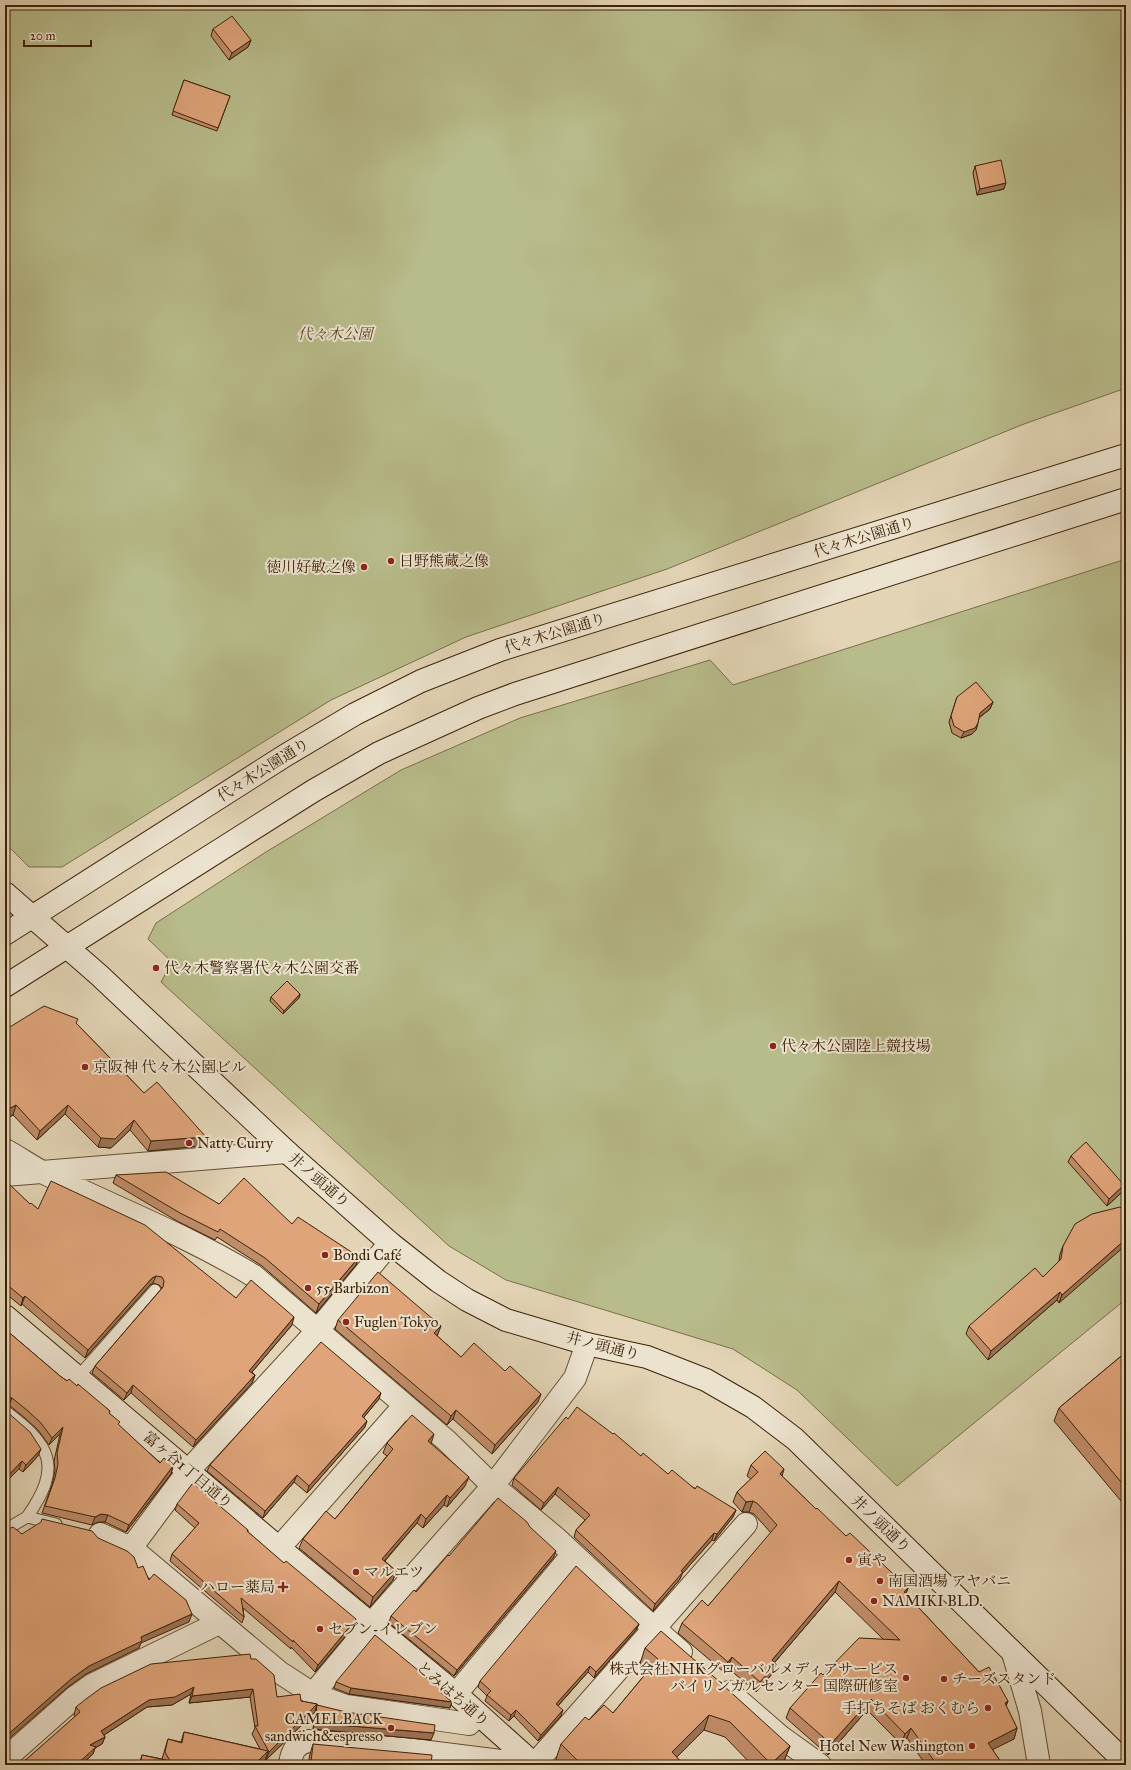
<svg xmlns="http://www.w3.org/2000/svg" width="1131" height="1770" viewBox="0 0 1131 1770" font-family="'IM FELL Great Primer','Noto Serif JP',serif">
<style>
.green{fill:#b8bb8a;stroke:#7b6e49}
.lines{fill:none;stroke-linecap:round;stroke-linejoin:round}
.lane-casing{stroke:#674e33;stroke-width:13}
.street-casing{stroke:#674e33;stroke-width:24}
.secondary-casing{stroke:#3e2208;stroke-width:24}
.lane{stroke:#ece3cf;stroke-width:11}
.street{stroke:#ece3cf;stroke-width:22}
.secondary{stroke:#ece3cf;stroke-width:22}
.wall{fill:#c08d69;stroke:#3e2208}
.shaded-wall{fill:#9c7355;stroke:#3e2208}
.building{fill:#dfa47a;stroke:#3e2208}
.poi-dot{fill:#8f2418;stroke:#ece3cf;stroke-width:1.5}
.labels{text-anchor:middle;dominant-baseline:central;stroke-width:4;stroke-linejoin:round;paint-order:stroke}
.park-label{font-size:15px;font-style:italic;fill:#5c4828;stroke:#ece3cf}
.street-label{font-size:15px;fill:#3e2208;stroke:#ece3cf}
.poi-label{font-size:15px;fill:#3e2208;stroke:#ece3cf;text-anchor:start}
</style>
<rect width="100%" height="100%" fill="#e2d4b5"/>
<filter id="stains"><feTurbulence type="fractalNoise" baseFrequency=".005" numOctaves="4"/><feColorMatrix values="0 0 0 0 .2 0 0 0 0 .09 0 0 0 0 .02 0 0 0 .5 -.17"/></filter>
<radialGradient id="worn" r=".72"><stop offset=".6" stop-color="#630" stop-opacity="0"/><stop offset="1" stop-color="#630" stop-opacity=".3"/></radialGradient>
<path class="green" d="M5,5H1126V388L1024,424L667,569L466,637L331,700L62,867H29L5,843Z
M1126,559V1299L897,1486L797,1390L733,1349L506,1280L449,1246L161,982L172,962L148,939L156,923L266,852L401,770L520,718L710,660L733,685Z"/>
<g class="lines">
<defs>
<path id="lane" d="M77,1378L155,1290
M5,1411C51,1445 63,1466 27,1517
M5,1530L27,1517L56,1524"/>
<path id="street" d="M5,1150C18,1157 31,1166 44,1173C114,1207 187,1235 254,1276L447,1441L493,1486L556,1538L628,1605L681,1652
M5,1175L287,1152
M100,1534L131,1548L279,1672L313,1694L346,1706L469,1724L478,1715
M131,1548L189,1470L318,1330L390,1243
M279,1548L404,1406
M1013,1653L1030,1711L1039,1765
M729,1692L781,1737L820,1765
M313,1694L372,1623L493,1486L575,1378L587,1344
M456,1694L573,1554
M5,1759L75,1697L92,1685L219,1623
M290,1765C291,1753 295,1744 308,1741L405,1749L534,1765
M534,1765L746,1524"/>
<path id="secondary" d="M5,893L99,975L287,1152L390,1243L438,1281L467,1300L506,1320L587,1344L647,1357L706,1380L753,1407L795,1439L1126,1763
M5,934L286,755L355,714L421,681L500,650L1126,455
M5,986L313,791L379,753L478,708L515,694L1126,499
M5,1316L279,1548L456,1694L535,1765"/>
</defs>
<use href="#lane" class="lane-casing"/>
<use href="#street" class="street-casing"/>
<use href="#secondary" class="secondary-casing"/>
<use href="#lane" class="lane"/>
<use href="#street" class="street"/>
<use href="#secondary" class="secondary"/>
</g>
<path class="wall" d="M213,29L251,40L248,47L229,60L211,36Z
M184,80L230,96L217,131L172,115Z
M975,166L1004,189L977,195L973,173Z
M957,697L993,702L990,709L979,718L976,730L972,734L961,738L952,733L949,722Z
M300,994L299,998L283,1014L270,1001L271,997Z
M76,1023L144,1093L202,1146L148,1151L130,1130L111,1148L98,1147L65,1114L37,1140L13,1115L5,1119Z
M1071,1156L1124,1185L1122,1192L1107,1206L1068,1162Z
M116,1175L219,1204L359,1257L356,1265L316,1313L262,1266L217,1237L215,1240L177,1221L113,1183Z
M5,1182L30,1204L38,1209L236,1298L292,1325L252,1372L255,1375L252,1383L193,1447L131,1393L124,1400L92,1373L95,1366L162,1288L159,1285L153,1283L150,1285L85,1358L22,1304L21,1306L5,1293Z
M1092,1214L1059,1303L1057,1300L988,1360L966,1334L969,1326L1043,1277L1059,1261L1060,1254L1063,1246Z
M338,1320L438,1334L437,1336L461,1357L538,1402L492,1454L453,1419L447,1425L335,1329Z
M5,1329L60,1376L67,1381L77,1386L110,1411L109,1413L118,1425L160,1463L173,1466L171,1474L126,1532L105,1522H98L92,1525L42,1513L52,1485L55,1471L54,1461L60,1434L49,1445L38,1430L25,1418L9,1405H5Z
M1126,1352V1507L1054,1421L1059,1408Z
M379,1399L364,1417L365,1427L307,1493L294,1482L263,1518L207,1471L210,1465Z
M5,1410L38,1456L23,1472L19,1469L5,1483Z
M568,1419L641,1456L668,1474L736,1510L733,1517L714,1541L712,1540L682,1574L680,1579L653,1611L574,1537L576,1530L585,1520L555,1494L541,1510L512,1485L514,1478Z
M387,1443L431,1444L465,1486L447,1507L444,1505L423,1528L417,1523L385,1561L396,1571L393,1580L370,1607L299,1548L303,1539L335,1519L387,1456L383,1453Z
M751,1465L782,1476L816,1509L846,1536L908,1588L906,1594L979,1672L1008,1701L1006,1706L1017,1728L1014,1739L992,1749L1003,1765H926L907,1738L901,1744L867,1710L828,1755L786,1718L790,1708L823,1675L884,1640L835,1592L775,1662L772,1674L756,1692L728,1668L724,1672L678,1633L682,1623L708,1606L771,1533L754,1514L749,1512H742L733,1502L737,1492L751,1479L747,1476Z
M177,1504L248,1530V1532L354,1626L315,1672L291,1647V1649L243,1608L244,1617L242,1623L170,1561L172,1554L195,1528L175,1510Z
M530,1527L554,1557L454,1676L389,1623L391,1616L416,1592L449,1556Z
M639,1624L636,1630L594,1678L588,1672L558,1706L561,1716L538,1741L514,1716L509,1721L485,1701L487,1696L478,1687L480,1681Z
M645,1648L790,1746L784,1761L780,1765H752L725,1737L704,1730L676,1757L684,1765H562L556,1759L561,1744L589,1720L613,1713L648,1671L640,1664Z
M251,1659L277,1697L317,1704L315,1712L266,1760L265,1759V1761L261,1765H139L142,1755L162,1759L168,1739L181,1742L184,1732L260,1749L252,1734L255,1728L250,1697L189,1703L191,1694L172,1705L147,1707L104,1735L105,1737L102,1744L95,1748L93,1754L81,1765H20L75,1717L74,1715L76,1707Z
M336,1682L452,1702L450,1708L349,1694L334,1688Z
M317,1705L431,1740L313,1729L315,1712Z
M313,1744L431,1765H308L310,1754Z"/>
<path class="shaded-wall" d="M251,40L248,47L229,60L232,53Z
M1006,183L1004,189L977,195L980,189Z
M993,702L990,709L977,719L980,713Z
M978,723L976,730L972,734L961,738L964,732Z
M300,994L299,998L283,1014L284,1011Z
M16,1105L13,1115L5,1119V1111Z
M68,1105L65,1114L37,1140L40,1131Z
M134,1120L130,1130L111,1148L98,1147L101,1138Z
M206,1137L202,1146L148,1151L151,1141Z
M1124,1185L1122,1192L1107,1206L1109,1199Z
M1126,1239V1245L1059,1303L1062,1295Z
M359,1257L356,1265L316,1313L319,1304Z
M156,1276L153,1283L150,1285L85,1358L88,1350L152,1278Z
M1060,1292L1057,1300L988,1360L991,1351Z
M25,1296L22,1304L21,1306L23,1298Z
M294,1317L292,1325L247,1378L249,1371Z
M441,1326L438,1334L431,1342L434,1333Z
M255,1375L252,1383L193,1447L196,1440Z
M133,1385L131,1393L124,1400L127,1393Z
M381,1393L379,1399L360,1422L362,1416Z
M541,1394L538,1402L492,1454L495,1445Z
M5,1397H6L12,1398L9,1405H5Z
M456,1410L453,1419L447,1425L451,1416Z
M367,1421L365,1427L307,1493L309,1486Z
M63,1427L60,1434L49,1445L52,1438Z
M434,1434L431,1444L428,1441Z
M41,1449L38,1456L23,1472L26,1465Z
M22,1461L19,1469L5,1483V1479Z
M173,1466L171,1474L126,1532L129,1525Z
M784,1469L781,1480L780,1474Z
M297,1475L294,1482L263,1518L265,1511Z
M469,1477L465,1486L447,1507L450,1498Z
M558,1487L555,1494L541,1510L544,1503Z
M447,1495L444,1505L423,1528L426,1519Z
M753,1501L749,1512H742L746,1502Z
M736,1510L733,1517L714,1541L717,1534Z
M101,1514L108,1515L105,1522H98L92,1525L95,1517Z
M421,1514L417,1523L378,1568L382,1559Z
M714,1533L712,1540L682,1574L680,1579L653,1611L655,1604L681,1571Z
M556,1551L554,1557L454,1676L457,1670Z
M396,1571L393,1580L370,1607L373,1597Z
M839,1581L835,1592L768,1670L772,1660Z
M908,1588L904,1598V1592Z
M192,1614L189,1622L141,1643L139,1648L86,1674L68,1687L5,1742V1737L71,1679L89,1666L141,1637Z
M356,1619L354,1626L315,1672L318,1665Z
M639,1624L636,1630L594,1678L596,1672Z
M732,1657L728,1668L724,1672L728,1662Z
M776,1664L772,1674L756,1692L760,1682Z
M590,1666L588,1672L554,1710L556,1704Z
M194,1687L191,1694L172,1705L147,1707L98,1739L101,1731L149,1700Z
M351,1688L452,1702L450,1708L349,1694Z
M253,1689L250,1697L189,1703L192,1696Z
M871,1699L867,1710L828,1755L831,1744Z
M1008,1701L1004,1711L1005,1703Z
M317,1704L315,1712L266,1760L269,1752Z
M516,1710L514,1716L509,1721L511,1715Z
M563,1710L561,1716L538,1741L541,1735Z
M709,1715L704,1730L669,1765L672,1752Z
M315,1723L434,1733L431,1740L313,1729Z
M911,1728L907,1738L901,1744L905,1734Z
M1017,1728L1014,1739L984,1754L988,1743Z
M105,1737L102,1744L95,1748L93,1754L81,1765H76L90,1745Z
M790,1746L784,1761L780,1765H770L771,1764Z
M268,1751L265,1761L261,1765H254Z"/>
<path class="building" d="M232,16L251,40L232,53L213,29Z
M184,80L230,96L218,128L173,111Z
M1001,160L1006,183L980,189L975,166Z
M976,682L993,702L980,713L978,723L975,728L964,732L954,726L951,716L957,697Z
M287,981L300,994L284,1011L271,997Z
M44,1006L78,1019L76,1023L144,1093L157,1082L206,1137L151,1141L134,1120L115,1139L101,1138L68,1105L40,1131L16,1105L5,1111V1030Z
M1086,1142L1124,1185L1109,1199L1071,1156Z
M166,1172L219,1204L244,1178L292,1224L298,1217L359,1257L319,1304L265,1258L220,1229L218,1232L180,1213L116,1175Z
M51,1181L145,1225L236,1298L251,1280L294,1317L249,1371L255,1375L196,1440L133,1385L127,1393L95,1366L163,1287L164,1281L162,1277L156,1276L152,1278L88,1350L25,1296L23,1298L5,1283V1182H7L30,1204L31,1203L38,1209Z
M1120,1207L1126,1213V1239L1062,1295L1060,1292L991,1351L969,1326L1035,1268L1043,1277L1061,1259L1063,1246L1075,1224L1092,1214Z
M378,1272L441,1326L434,1333L461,1357L474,1343L505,1371L510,1366L541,1394L495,1445L456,1410L451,1416L338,1320Z
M5,1329L60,1376L67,1381L69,1379L77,1386L78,1384L110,1411L109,1413L120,1422L118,1424L160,1463L164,1458L173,1466L129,1525L108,1515L101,1514L95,1517L45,1506L55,1478L58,1464L57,1453L63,1427L52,1438L41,1423L28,1411L12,1398L6,1397H5Z
M321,1342L381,1393L362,1416L367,1421L309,1486L297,1475L265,1511L210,1465Z
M1126,1352V1488L1059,1408Z
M577,1407L613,1434L614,1433L641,1456L643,1453L668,1474L672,1470L695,1489L697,1486L736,1510L717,1534L714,1533L681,1571L683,1572L655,1604L576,1530L590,1515L558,1487L544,1503L514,1478L566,1417L568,1419Z
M5,1410L30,1432L41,1449L26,1465L22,1461L5,1479Z
M412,1415L434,1434L428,1441L469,1477L450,1498L447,1495L426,1519L421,1514L382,1559L396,1571L373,1597L303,1539L326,1511L335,1519L393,1449L387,1443Z
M765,1451L784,1469L780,1474L816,1509L817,1508L846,1536L850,1533L908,1588L904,1592L979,1672L989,1667L1008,1701L1005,1703L1017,1728L988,1743L1003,1765H937L911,1728L905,1734L871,1699L831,1744L790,1708L821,1673L823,1675L859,1638L900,1640L839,1581L772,1660L776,1664L760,1682L732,1657L728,1662L682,1623L702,1600L708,1606L777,1525L758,1504L753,1501L746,1502L737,1492L758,1472L751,1465Z
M192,1484H194L248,1530L247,1531L284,1563L286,1561L356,1619L318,1665L293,1640V1642L241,1598L244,1617L172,1554L199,1523L177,1504Z
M498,1498L527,1522L530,1527L556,1551L457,1670L391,1616L414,1590L416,1592L448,1555L449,1556Z
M42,1519L92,1531L98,1538L127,1551L134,1557L138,1568L143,1566L149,1580L154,1574L186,1600L192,1614L141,1637L142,1641L89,1666L71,1679L5,1737V1529H8L13,1527L22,1534L41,1522Z
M576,1566L639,1624L596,1672L590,1666L556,1704L563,1710L541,1735L516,1710L511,1715L487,1695L491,1691L480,1681Z
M661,1631L713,1676L790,1746L771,1764L730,1722L709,1715L672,1752L684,1765H582L561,1744L585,1717L589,1720L604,1705L613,1713L658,1659L645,1648Z
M375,1635L441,1689L439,1691L452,1702L351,1688L336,1682Z
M250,1654L251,1659H256L274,1675L277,1697L300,1694L301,1701L317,1704L269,1752L255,1726H258L253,1689L192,1696L194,1687L175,1697L149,1700L101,1731L105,1737L90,1745L96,1747L76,1765H20L80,1712L76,1707L86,1699L101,1688L151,1664Z
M317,1705L346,1712L435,1725L434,1733L315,1723Z
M184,1732L268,1751L254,1765H140L142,1755L170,1761L165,1752L168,1739L182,1743Z
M313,1744L432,1755L431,1765H326L311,1762Z"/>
<g class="poi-dot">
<circle cx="391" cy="561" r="4"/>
<circle cx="364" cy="567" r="4"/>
<circle cx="156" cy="968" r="4"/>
<circle cx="773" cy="1046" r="4"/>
<circle cx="85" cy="1067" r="4"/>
<circle cx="189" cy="1143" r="4"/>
<circle cx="325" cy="1255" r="4"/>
<circle cx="308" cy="1288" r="4"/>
<circle cx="346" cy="1322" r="4"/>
<circle cx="849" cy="1560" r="4"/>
<circle cx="356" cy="1572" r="4"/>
<circle cx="880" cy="1581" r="4"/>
<path d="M281 1581h4v4h4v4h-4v4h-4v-4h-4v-4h4z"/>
<circle cx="874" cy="1601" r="4"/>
<circle cx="320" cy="1629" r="4"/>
<circle cx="906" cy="1678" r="4"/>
<circle cx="944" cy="1679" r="4"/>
<circle cx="988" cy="1708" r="4"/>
<circle cx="391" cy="1728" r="4"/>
<circle cx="972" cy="1746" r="4"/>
</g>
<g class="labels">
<g class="park-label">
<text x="335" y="334">代々木公園</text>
</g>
<g class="street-label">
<text transform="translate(864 537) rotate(-17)">代々木公園通り</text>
<text transform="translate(555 633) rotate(-17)">代々木公園通り</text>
<text transform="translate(263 770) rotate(-32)">代々木公園通り</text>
<text transform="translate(319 1180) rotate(41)">井ノ頭通り</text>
<text transform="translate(603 1346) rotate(14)">井ノ頭通り</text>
<text transform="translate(188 1470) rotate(40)">富ヶ谷1丁目通り</text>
<text transform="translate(881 1524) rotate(44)">井ノ頭通り</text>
<text transform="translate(453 1694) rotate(41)">とみはち通り</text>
</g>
<g class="poi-label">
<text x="399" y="561">日野熊蔵之像</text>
<text x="356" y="567" text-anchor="end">徳川好敏之像</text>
<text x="164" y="968">代々木警察署代々木公園交番</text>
<text x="781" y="1046">代々木公園陸上競技場</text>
<text x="93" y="1067">京阪神 代々木公園ビル</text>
<text x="197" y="1143">Natty Curry</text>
<text x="333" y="1255">Bondi Café</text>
<text x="316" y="1288">55 Barbizon</text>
<text x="354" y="1322">Fuglen Tokyo</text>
<text x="857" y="1560">寅や</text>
<text x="364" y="1572">マルエツ</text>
<text x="888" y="1581">南国酒場 アヤバニ</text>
<text x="275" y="1587" text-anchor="end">ハロー薬局</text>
<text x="882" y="1601">NAMIKI BLD.</text>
<text x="328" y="1629">セブン-イレブン</text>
<text x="898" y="1669" text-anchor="end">株式会社NHKグローバルメディアサービス<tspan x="898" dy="17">バイリンガルセンター 国際研修室</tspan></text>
<text x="952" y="1679">チーズスタンド</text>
<text x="980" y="1708" text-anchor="end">手打ちそば おくむら</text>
<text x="383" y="1719" text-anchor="end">CAMELBACK<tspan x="383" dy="17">sandwich&amp;espresso</tspan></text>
<text x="964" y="1746" text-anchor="end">Hotel New Washington</text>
</g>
</g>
<rect width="1131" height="1770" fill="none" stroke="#e2d4b5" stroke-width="20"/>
<rect x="6" y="6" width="1119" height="1758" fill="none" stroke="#3e2208" stroke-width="2"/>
<rect x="10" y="10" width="1111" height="1750" fill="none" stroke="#3e2208"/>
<path d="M24 40v6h67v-6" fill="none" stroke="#3e2208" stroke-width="2"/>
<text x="30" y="40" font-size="12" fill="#3e2208" stroke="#ece3cf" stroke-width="3" paint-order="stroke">20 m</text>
<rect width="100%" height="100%" filter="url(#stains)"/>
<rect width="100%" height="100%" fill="url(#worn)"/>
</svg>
